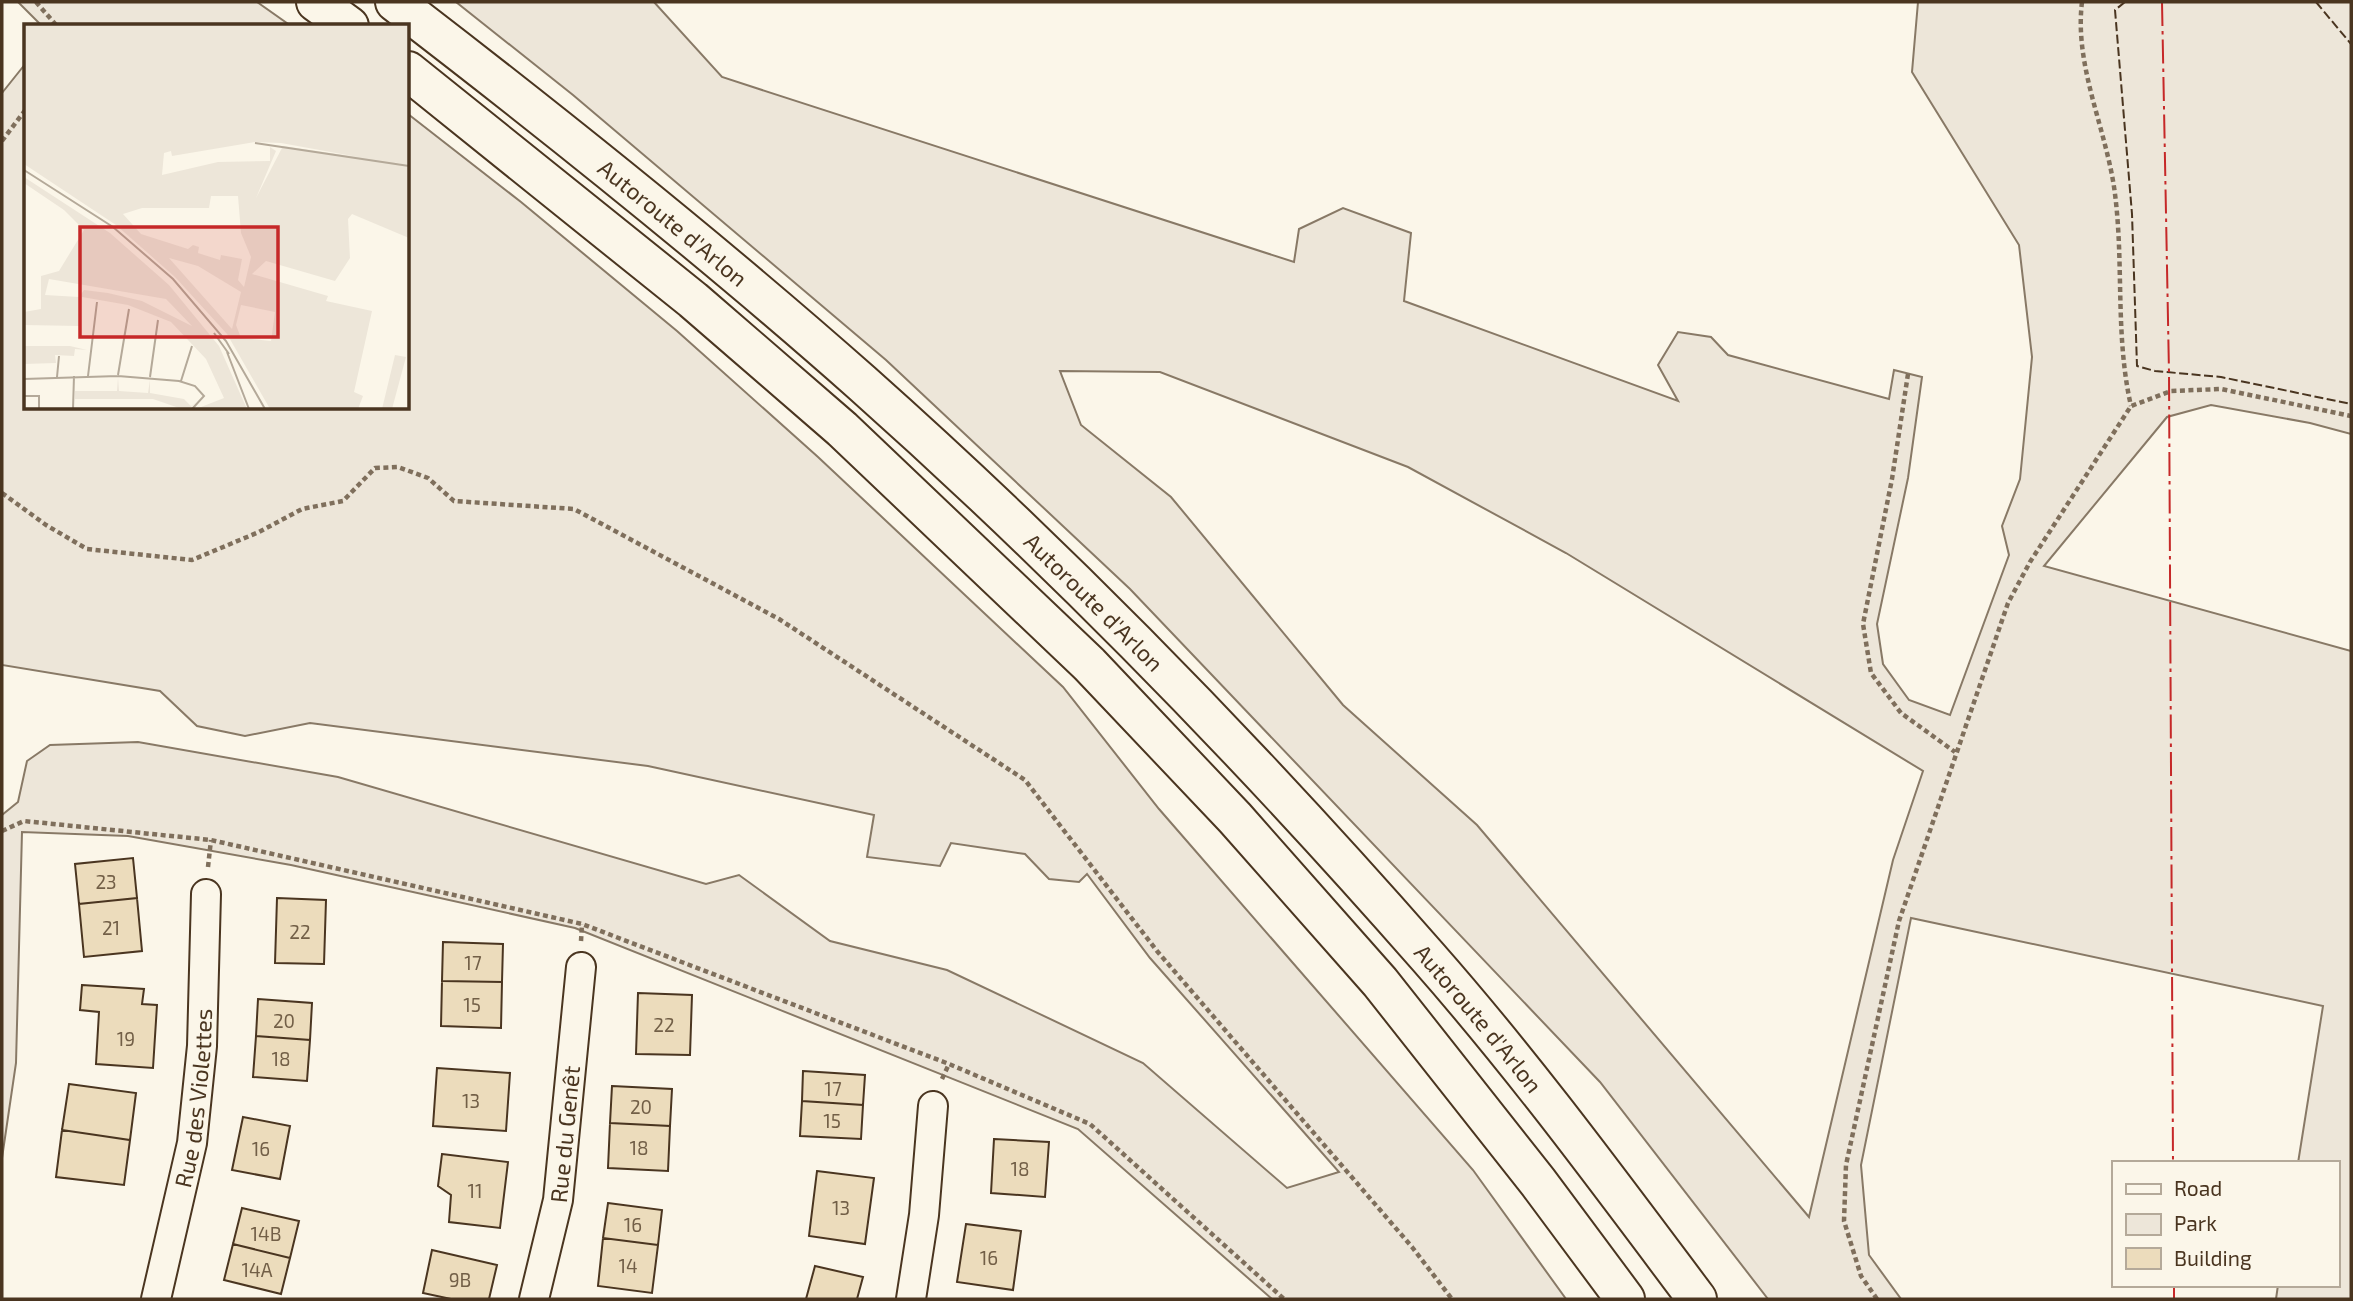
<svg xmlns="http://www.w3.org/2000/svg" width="2353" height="1301" viewBox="0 0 2353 1301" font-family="'Exo 2',sans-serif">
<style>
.green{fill:#ede6d9;stroke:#887966;stroke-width:2;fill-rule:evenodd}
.building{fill:#ecdcbc;stroke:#4a3520;stroke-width:2}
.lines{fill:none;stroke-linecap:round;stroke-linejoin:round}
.street-casing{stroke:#4a3520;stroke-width:32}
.highway-casing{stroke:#4a3520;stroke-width:42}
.path{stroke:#7f6f5c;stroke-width:4.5;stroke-dasharray:5 3.5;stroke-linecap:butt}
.street{stroke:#fbf6e9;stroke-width:28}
.highway{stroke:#fbf6e9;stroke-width:38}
.fence{stroke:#4a3520;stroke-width:2;stroke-dasharray:9 3.5;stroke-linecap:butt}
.power{stroke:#c62828;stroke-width:2;stroke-dasharray:24 5 3.5 5;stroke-linecap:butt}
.labels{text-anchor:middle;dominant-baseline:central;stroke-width:5;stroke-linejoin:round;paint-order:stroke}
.number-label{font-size:19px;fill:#725f47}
.street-label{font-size:23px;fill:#4a3520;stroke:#fbf6e9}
.inset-road{fill:none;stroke:#b4a999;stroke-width:2}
.view{fill:#c62828;fill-opacity:0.15;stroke:#c62828;stroke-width:3.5}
.inset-edge{fill:none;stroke:#4a3520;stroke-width:3.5}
</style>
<rect width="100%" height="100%" fill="#fbf6e9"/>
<path class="green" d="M18,2H257L291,26H42Z
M456,2H654L722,77L1294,262L1299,229L1343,208L1411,233L1404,301L1678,401L1658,365L1678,332L1711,337L1728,355L1889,399L1894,370L1922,377L1908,478L1877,624L1883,664L1909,700L1950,715L2009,555L2002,526L2020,479L2032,357L2019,245L1912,72L1918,2H2351V434L2310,423L2211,405L2167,417L2044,566L2351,651V1299H2276L2278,1285H2337V1163H2298L2323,1006L1911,918L1861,1165L1869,1255L1901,1299H1768L1600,1082L1130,589L886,360L573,95ZM1060,371L1160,372L1408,467L1566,553L1923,771L1893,860L1809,1217L1477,825L1343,705L1171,497L1081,425Z
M26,63V408H408V114L521,202L677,331L818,457L1063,687L1159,809L1473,1170L1566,1299H1272L1078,1129L575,928L291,865L128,836L22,832L16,1063L2,1158V815L18,802L27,761L50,745L138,742L338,777L706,884L739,875L830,941L947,970L1143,1063L1287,1188L1339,1172L1150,958L1087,874L1079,882L1049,879L1025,854L951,843L940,866L867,857L874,815L648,766L310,723L245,736L197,726L160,691L2,665V93Z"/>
<path class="building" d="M133,858L137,898L79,904L75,864Z
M137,898L142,951L84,957L79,904Z
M277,898L326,900L324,964L275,963Z
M443,942L503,944L502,982L442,981Z
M442,981L502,982L501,1028L441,1026Z
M82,985L144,989L142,1004L157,1005L153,1068L96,1064L99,1012L80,1010Z
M638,993L692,995L690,1055L636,1054Z
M258,999L312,1003L310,1040L256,1036Z
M256,1036L310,1040L307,1081L253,1077Z
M437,1068L510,1073L506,1131L433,1126Z
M803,1071L865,1075L863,1105L802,1101Z
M69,1084L136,1093L130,1140L62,1130Z
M612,1086L672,1089L670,1126L610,1123Z
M802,1101L863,1105L861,1139L800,1136Z
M243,1117L290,1126L280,1179L232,1170Z
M610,1123L670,1126L668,1171L608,1168Z
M62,1130L130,1140L124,1185L56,1177Z
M994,1139L1049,1142L1045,1197L991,1193Z
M442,1154L508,1162L500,1228L449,1222L451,1195L438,1186Z
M817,1171L874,1178L865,1244L809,1236Z
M608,1203L662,1210L658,1245L603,1238Z
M242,1208L299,1221L290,1258L233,1244Z
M966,1224L1021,1231L1013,1290L957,1282Z
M603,1238L658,1245L652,1293L598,1286Z
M233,1244L290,1258L281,1294L224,1280Z
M432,1250L497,1265L489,1299H451L423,1293Z
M815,1266L863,1277L857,1299H806Z"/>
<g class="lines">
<defs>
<g id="street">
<path id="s1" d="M156,1299L192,1143L202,1046L206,894"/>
<path id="s2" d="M534,1299L558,1200L581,967"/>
<path d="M911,1299L924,1215L933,1106"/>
</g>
<g id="highway">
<path d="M316,2L349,26"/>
<path id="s3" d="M395,2C554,124 712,250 862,383C1062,561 1251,755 1428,957C1524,1066 1610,1183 1697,1299"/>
<path d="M408,71L693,300L842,429L1089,664L1235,818L1380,982L1538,1182L1625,1299"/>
</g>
</defs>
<use href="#street" class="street-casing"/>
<use href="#highway" class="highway-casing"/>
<path class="path" d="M36,2L57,26
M2082,2C2074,67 2107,130 2115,194C2124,265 2115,336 2131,406
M2,141L26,109
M1908,374L1892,479L1863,624L1871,673L1901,713L1955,752
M2,493L46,525L87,549L192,560L259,532L302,509L343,501L375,468L398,467L428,478L454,501L574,509L779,619L1025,780L1157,951L1412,1247L1452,1299
M2,831L24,821L211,840L582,924L949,1064L1090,1124L1284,1299
M208,867L211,840
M581,941L582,924
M942,1079L949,1064
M1877,1299L1861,1276L1844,1221L1846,1165L1899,921L2008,603L2030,562L2131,406L2171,391L2221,389L2351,416"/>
<use href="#street" class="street"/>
<use href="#highway" class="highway"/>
<path class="fence" d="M2125,2L2115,10L2132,214L2137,366L2155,371L2221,377L2351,404
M2316,2L2351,44"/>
<path class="power" d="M2162,2L2169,373L2173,1163
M2174,1285V1299"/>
</g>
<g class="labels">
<g class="number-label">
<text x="106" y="881">23</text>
<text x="111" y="927">21</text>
<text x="300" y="931">22</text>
<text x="473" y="962">17</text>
<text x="472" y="1004">15</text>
<text x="284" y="1020">20</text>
<text x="664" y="1024">22</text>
<text x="126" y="1038">19</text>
<text x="281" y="1058">18</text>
<text x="833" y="1088">17</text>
<text x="471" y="1100">13</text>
<text x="641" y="1106">20</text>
<text x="832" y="1120">15</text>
<text x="639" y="1147">18</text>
<text x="261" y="1148">16</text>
<text x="1020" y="1168">18</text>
<text x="475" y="1190">11</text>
<text x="841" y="1207">13</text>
<text x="633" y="1224">16</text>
<text x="266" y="1233">14B</text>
<text x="989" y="1257">16</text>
<text x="628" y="1265">14</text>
<text x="257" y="1269">14A</text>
<text x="460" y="1279">9B</text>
</g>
<g class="street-label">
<text stroke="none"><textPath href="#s3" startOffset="355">Autoroute d'Arlon</textPath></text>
<text stroke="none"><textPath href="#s3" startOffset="922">Autoroute d'Arlon</textPath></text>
<text stroke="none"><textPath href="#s3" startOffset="1489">Autoroute d'Arlon</textPath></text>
<text stroke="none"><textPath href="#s1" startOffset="205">Rue des Violettes</textPath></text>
<text stroke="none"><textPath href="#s2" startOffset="168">Rue du Genêt</textPath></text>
</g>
</g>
<g transform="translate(24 24)">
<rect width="385" height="385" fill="#fbf6e9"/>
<path d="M0,0H385V142L369,138L385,143V214L328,190L324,195L326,234L311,257L242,237L228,250L304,272L302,277L348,287L330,368L339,372L334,385H246L203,310L151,253L92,201L0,140ZM231,118L257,119L334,133L259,122L232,174L252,127L246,123V137L194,138L138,151L140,129L147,127L148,132ZM187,172H214L217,209L227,233L220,263L214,256L218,235L197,231L196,236L174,229L175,223L169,221L164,225L117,210L99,190L118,184H185ZM145,234L174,242L217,268L208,305ZM217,281L251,288L247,317L217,314L212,301ZM0,153L86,209L145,261L195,322L223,385H172L200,374L182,335L147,298L104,281L58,273L56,302L0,301V288L17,285V252L35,247L60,206L40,186L0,159ZM25,255L142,275L168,302L118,277L84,269L60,266L55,273L21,271ZM0,322H46L63,326L51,325L50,332L31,331L32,339L0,340ZM371,331L382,333L368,385H358ZM94,354L95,367L124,369L126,356V369L160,375L167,382L173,378L164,385H158L129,375H51V367H93Z" fill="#ede6d9" fill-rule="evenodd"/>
<path class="inset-road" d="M231,119L385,142M0,146L89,203L149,255L202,317L241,385M190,309L205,330M203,328L225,385M94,351L105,285M64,352L73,278M33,353L35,332M126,353L134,296M0,355L94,352L155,357L171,362L180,372L168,385M157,357L168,322M0,372H15V385M49,385L50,352"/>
<path class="view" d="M56,203H254V313H56Z"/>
<rect width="385" height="385" class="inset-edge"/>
</g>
<rect width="2353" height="1301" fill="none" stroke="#4a3520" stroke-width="7"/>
<rect x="2112" y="1161" width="228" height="126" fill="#fbf6e9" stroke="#b4a999" stroke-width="2"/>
<rect x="2126" y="1184" width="35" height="10" fill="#fbf6e9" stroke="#b4a999" stroke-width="2"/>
<text x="2174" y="1196" font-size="21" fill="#4a3520">Road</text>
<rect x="2126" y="1214" width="35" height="21" fill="#ede6d9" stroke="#b4a999" stroke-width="2"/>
<text x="2174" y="1231" font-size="21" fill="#4a3520">Park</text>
<rect x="2126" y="1248" width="35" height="21" fill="#ecdcbc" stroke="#b4a999" stroke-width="2"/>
<text x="2174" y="1266" font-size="21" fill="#4a3520">Building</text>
</svg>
